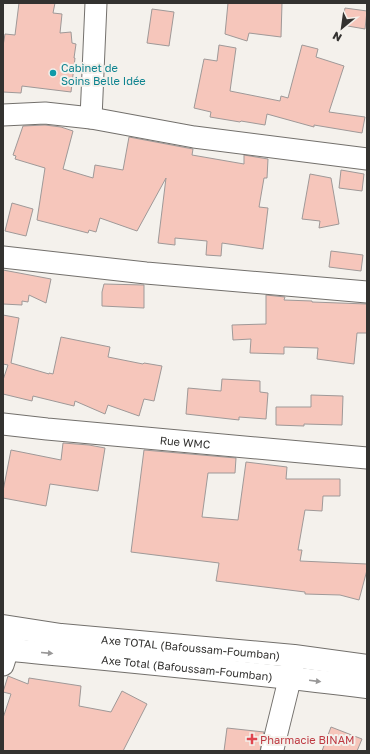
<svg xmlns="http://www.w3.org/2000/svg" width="370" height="754" viewBox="0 0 370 754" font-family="'Golos Text',sans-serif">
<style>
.building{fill:#f6c6bb;stroke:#9f9998}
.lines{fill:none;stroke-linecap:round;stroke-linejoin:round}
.minor-casing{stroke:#73706c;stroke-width:23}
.tertiary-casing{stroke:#73706c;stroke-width:24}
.trunk-casing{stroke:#73706c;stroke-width:24}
.minor{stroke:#fff;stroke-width:21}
.tertiary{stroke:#fff;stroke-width:22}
.trunk{stroke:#fff;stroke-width:22}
.oneway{fill:#999898}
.culture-dot{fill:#0f9aa8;stroke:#f4f1ec;stroke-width:1.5}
.health-dot{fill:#e0444e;stroke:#f4f1ec;stroke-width:1.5}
.labels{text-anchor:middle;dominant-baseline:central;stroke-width:4;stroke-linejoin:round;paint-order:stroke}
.culture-label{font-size:11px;fill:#0d838f;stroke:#f4f1ec;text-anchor:start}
.street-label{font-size:11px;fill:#333230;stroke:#f4f1ec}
.health-label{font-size:11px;fill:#be3a42;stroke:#f4f1ec;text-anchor:start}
</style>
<rect width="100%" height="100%" fill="#f4f1ec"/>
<path class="building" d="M19,3H55L53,13L62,14L60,33L71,32L72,43L76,44L74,58H75L71,92L22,86L21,93L3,92V46L5,34L15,35Z
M228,3H282L281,37L249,33L247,41L225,34Z
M345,8L367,11L365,29L342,25Z
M152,9L174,12L169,46L147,43Z
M219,45L236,48L230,91L280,101L281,96L288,98L302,45L318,49L316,57L344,66L329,112L365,117L362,133L314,125V127L267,114L265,125L241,121L240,122L210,117L211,112L194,108L204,59L217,61Z
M45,125L61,127L73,131L63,169L93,178L95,165L123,170L129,137L193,149L192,155L244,164V155L268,159L267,178H264L259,207L268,208L263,249L222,243L221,256L206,255L207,241L175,238V245L158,243L166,178L137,231L100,218L96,232L89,230L88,233L37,220L45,168L15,159L16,156L13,155L23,126Z
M341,170L364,174L362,191L339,188Z
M310,174L331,178L339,224L319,228L320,221L302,219Z
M12,203L33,209L26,236L5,231Z
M331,251L363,255L361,271L329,267Z
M3,270L51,279L46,303L29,295L28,302L22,301V305L3,304Z
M104,284L144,285V308L102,306V292Z
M266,295L285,297L284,300L312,301V302L367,304V333H357L354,364L317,359L318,348L284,347V354L250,353L251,339L233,340L232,325L266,324Z
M3,315L19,318L11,363L49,374V373L53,374L61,337L110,347L108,357L143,364L144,363L162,366L154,401L144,399L139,416L108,405L105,414L75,401L74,406L33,396L32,401L3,394V380L8,365L3,364Z
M222,379L260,381V392L268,393L266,419L239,417V420L186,414L188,388L221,391Z
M311,395L343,396L342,425L304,424V426L276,425V407H311Z
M63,443L89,445L105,448L98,491L50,484L46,506L3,498V491L11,450L61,460Z
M144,450L236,458L235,473H208L202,517L238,520L246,462L287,467L286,479H340V496H323L322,511L305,510L298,550H302L300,561L367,564V570L359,600L340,595L305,594V592L216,581L219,563L131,552Z
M8,676L28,684L29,678L81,686L79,706L111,712L122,691L147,704L123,751H3V718L11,694L3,692Z
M331,727L362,739L357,751H322Z
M227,728L264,732L260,751H224Z"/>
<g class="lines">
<defs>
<g id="minor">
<path d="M3,115L45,113L91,118L194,137L367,159"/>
<path d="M91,118L96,3"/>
<path d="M3,257L146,273L367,292"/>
<path id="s1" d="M3,424L47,429L367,458"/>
<path d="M3,665L13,633"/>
</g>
<path id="tertiary" d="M272,751L290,678L294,659"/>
<g id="trunk">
<path id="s2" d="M3,626L61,635L294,656L367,666"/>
<path id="s3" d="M3,649C124,661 246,672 367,687"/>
</g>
</defs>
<use href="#minor" class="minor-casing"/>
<use href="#tertiary" class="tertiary-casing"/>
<use href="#trunk" class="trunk-casing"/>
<use href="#minor" class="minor"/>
<use href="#tertiary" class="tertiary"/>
<use href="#trunk" class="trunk"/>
</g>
<defs><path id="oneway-solid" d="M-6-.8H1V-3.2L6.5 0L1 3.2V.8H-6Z"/></defs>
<g class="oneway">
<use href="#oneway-solid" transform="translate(47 653) rotate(5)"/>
<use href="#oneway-solid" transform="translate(315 681) rotate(7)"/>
</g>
<circle class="culture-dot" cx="53" cy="73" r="4"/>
<path class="health-dot" d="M250 733h4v4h4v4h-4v4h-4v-4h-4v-4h4z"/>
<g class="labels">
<g class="culture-label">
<text x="61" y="67">Cabinet de<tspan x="61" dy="13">Soins Belle Idée</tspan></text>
</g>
<g class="street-label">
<text stroke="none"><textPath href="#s1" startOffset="183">Rue WMC</textPath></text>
<text stroke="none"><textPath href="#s2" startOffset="189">Axe TOTAL (Bafoussam-Foumban)</textPath></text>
<text stroke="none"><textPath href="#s3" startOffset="185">Axe Total (Bafoussam-Foumban)</textPath></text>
</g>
<g class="health-label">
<text x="260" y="739">Pharmacie BINAM</text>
</g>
</g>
<rect width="370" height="754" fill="none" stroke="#333230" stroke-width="8"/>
<g transform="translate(342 28) rotate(209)" stroke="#f4f1ec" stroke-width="3" paint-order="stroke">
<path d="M0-3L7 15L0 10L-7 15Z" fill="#333230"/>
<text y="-6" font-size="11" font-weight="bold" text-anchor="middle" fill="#333230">N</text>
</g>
</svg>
